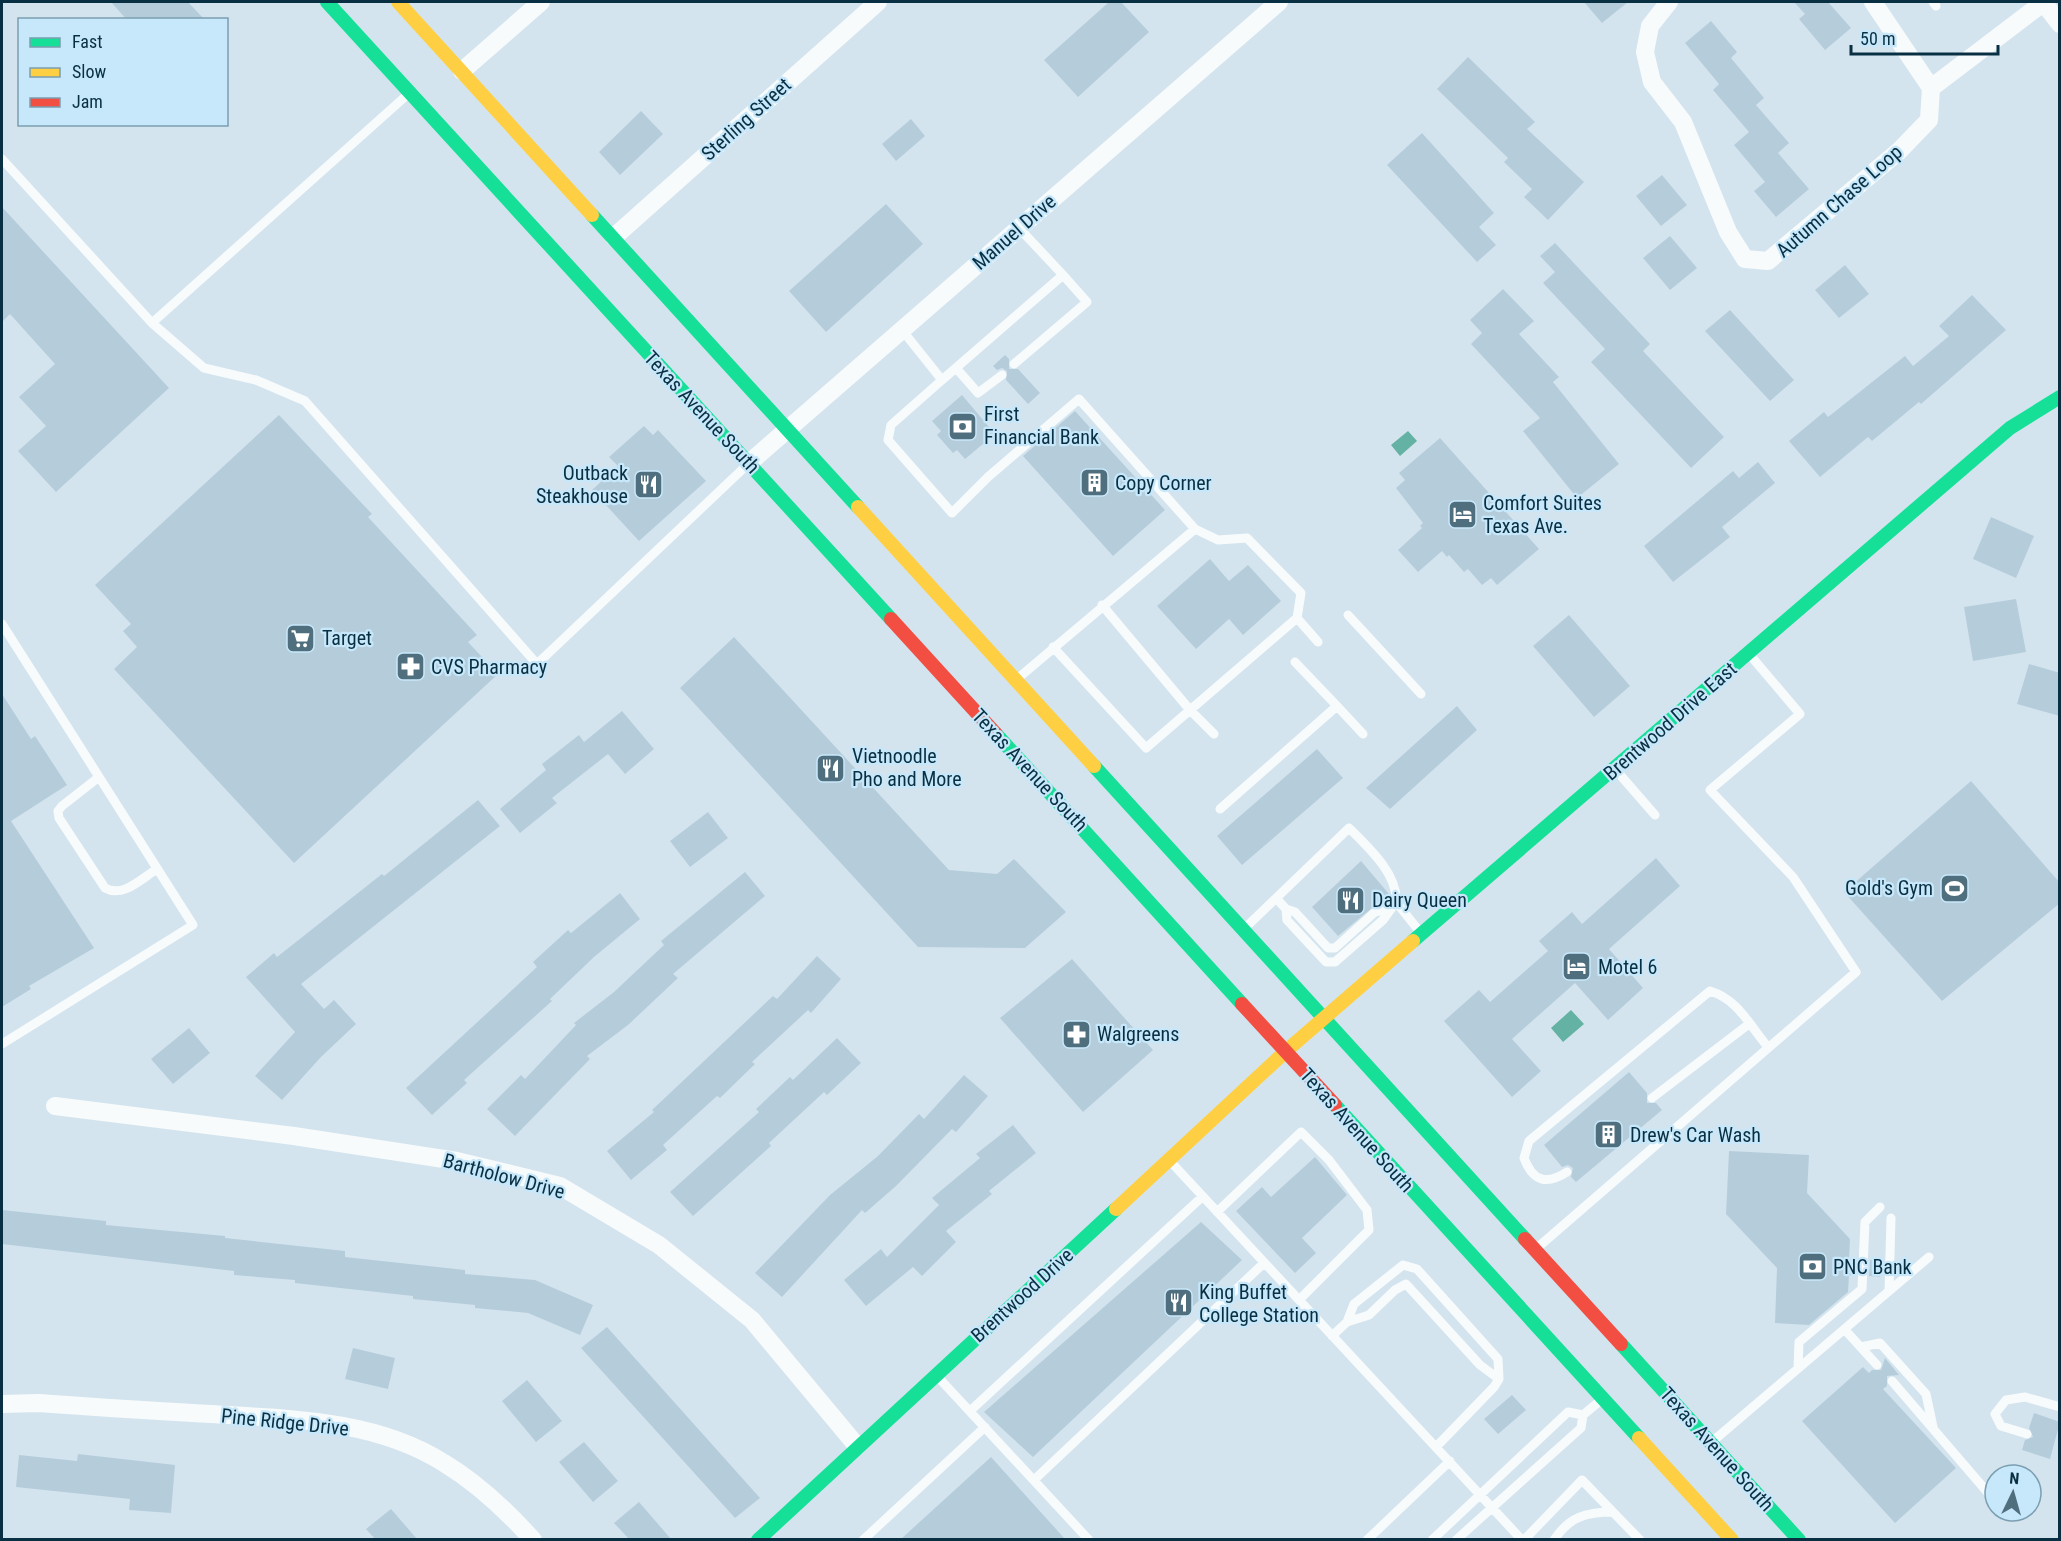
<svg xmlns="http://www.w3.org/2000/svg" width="2061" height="1541" viewBox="0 0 2061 1541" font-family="'Roboto Condensed',sans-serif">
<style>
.water{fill:#64b2a3}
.building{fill:#b5cddb}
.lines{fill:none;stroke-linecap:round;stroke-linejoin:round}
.lane{stroke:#f8fbfc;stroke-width:9}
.street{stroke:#f8fbfc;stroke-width:18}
.fast{stroke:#16e098;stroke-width:14}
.slow{stroke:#ffcf43;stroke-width:14}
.jam{stroke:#f24e42;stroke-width:14}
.labels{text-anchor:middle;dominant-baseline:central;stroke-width:4.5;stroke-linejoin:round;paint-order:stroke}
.street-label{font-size:20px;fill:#093042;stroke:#c7e7fa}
.poi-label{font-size:20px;fill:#093042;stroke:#c7e7fa;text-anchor:start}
</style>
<rect width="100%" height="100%" fill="#d3e4ee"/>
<path class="water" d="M1408,431L1417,441L1400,456L1391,445Z
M1571,1010L1584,1024L1563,1042L1551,1028Z"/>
<path class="building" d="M111,2H188L205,20H127Z
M1109,2H1121L1149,32L1078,97L1044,60Z
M1584,2H1628L1602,23Z
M1794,2H1828L1851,28L1825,50L1799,19L1805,14Z
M1711,21L1737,52L1731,58L1764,98L1756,105L1789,143L1778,153L1809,189L1776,217L1754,191L1765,182L1734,145L1749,132L1713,90L1719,84L1685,43Z
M1468,57L1535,122L1527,129L1584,182L1548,220L1524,197L1532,189L1504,162L1508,158L1437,89Z
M641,111L663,134L620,175L599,152Z
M911,119L925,136L896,161L882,144Z
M1422,133L1494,213L1479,227L1496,245L1477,262L1387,165Z
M1662,175L1687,205L1661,226L1636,196Z
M886,204L923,244L826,332L789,291Z
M2,207L169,388L56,492L18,451L46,426L19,397L55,364L10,314L2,322Z
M1670,236L1697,268L1670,290L1643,258Z
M1555,243L1650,344L1643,351L1724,437L1691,468L1591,362L1605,349L1543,283L1555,272L1540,256Z
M1845,265L1869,294L1839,318L1815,290Z
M1503,289L1534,321L1519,334L1559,377L1553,382L1619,464L1577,498L1523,431L1540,418L1471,344L1482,333L1470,320Z
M1972,295L2006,330L1921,404L1919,402L1872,441L1868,437L1820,477L1789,441L1824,412L1828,417L1905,356L1913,366L1949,336L1939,326Z
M1730,310L1794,380L1770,401L1705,331Z
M1005,355L1009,359V369H1018L1040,393L1028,404L1006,380L1007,371L1002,368L997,370L993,366Z
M962,395L995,434L965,459L957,450L953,453L937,435L941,431L932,421Z
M1075,411L1165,510L1113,556L1023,456Z
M279,415L372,514L368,517L477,635L468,642L498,674L294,863L114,669L137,647L123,631L131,624L95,585Z
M644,426L653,435L658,430L706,481L639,541L592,490L618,466L609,457Z
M1440,438L1539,549L1497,585L1491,578L1482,585L1468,569L1464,572L1449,555L1447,557L1442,551L1418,572L1398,550L1422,528L1420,526L1423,523L1396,488L1405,480L1399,473Z
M1758,462L1775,483L1722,527L1730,537L1673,582L1644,546L1733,471L1739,478Z
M1991,517L2034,536L2016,578L1973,559Z
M1210,559L1229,581L1248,565L1281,601L1243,635L1229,619L1196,649L1157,606Z
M2016,599L2026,652L1973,661L1964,607Z
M1569,615L1630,686L1594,717L1533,646Z
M734,637L949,870L997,874L1014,859L1066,912L1025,948L918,947L680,688Z
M2029,664L2060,673V716L2017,704Z
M2,694L31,739L35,736L67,785L11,821L94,948L29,986L31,989L2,1007Z
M1457,706L1477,730L1390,809L1366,788Z
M622,711L654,749L625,774L608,754L552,798L557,803L520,833L500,809L546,770L542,764L579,735L584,742Z
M1317,749L1343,778L1242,865L1217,836Z
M1971,781L2060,883V903L1942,1001L1844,892Z
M478,800L500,826L301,984L324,1009L334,1000L356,1024L321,1057L282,1100L255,1076L295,1032L246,977L274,953L277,957L382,874L384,876Z
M708,812L728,838L690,867L670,841Z
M1656,858L1680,886L1609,949L1643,988L1608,1020L1575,983L1512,1039L1541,1071L1512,1097L1444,1021L1479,990L1490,1002L1548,951L1539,941L1572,912L1582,924Z
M1361,861L1389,894L1338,936L1312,907Z
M745,872L765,896L673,974L678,978L628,1025L587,1056L590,1059L515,1136L487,1109L521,1075L525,1079L576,1025L574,1023L614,992L664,945L661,941Z
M620,893L640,919L594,957L550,999L552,1001L464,1080L467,1083L432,1115L406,1088L537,967L533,962L568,930L571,933Z
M817,956L841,979L811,1013L808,1010L752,1062L755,1064L720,1098L717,1096L663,1145L667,1150L631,1180L607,1151L654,1112L652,1110L773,996L777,999Z
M1072,959L1153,1050L1083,1112L1000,1018Z
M189,1028L210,1053L173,1084L151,1059Z
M837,1038L861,1063L827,1095L824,1092L769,1143L771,1146L693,1216L670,1192L759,1112L756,1109L790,1077L793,1080Z
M1629,1072L1647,1093V1103H1656L1662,1110L1576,1182L1571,1177L1573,1168L1568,1165L1562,1167L1544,1145Z
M964,1075L988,1096L956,1132L952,1129L896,1186L865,1213L862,1210L782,1297L755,1273L830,1195L878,1156L919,1114L924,1119Z
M1013,1125L1036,1153L989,1191L992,1194L946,1231L956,1242L922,1276L913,1267L866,1306L844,1280L881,1249L887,1257L939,1205L932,1198L980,1158L976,1154Z
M1729,1151L1809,1155L1807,1193L1850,1239L1849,1259L1857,1260L1856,1276L1849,1275L1848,1292L1809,1325L1775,1323L1777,1268L1726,1214Z
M1315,1157L1347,1195L1302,1238L1316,1253L1295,1273L1236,1211L1262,1187L1271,1197Z
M2,1210L106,1221V1225L225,1236V1238L345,1251V1257L465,1270V1274L535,1280L593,1305L580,1335L528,1313L475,1308V1305L413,1299V1296L295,1283V1280L234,1275V1271L2,1244Z
M1201,1222L1242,1260L1033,1457L984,1412Z
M1870,1260L1881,1261L1880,1277L1869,1276Z
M607,1327L760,1498L735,1518L581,1348Z
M353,1348L395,1358L388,1389L345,1379Z
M1885,1358L1899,1375L1887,1376V1386L1883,1389L1956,1468L1895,1523L1802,1421L1863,1367L1869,1373L1872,1370H1881Z
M527,1380L562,1421L536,1442L502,1401Z
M1512,1395L1526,1410L1498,1434L1484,1419Z
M2034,1413L2060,1422L2050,1459L2022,1450L2025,1440L2033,1437L2029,1428Z
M584,1442L618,1481L593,1502L559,1462Z
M78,1454L175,1465L171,1513L129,1510L130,1499L16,1487L19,1455L77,1461Z
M991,1457L1065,1539H901Z
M639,1502L671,1539H629L614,1523Z
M391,1509L417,1539H375L366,1529Z"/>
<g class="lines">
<path class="lane" d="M1933,2L1936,6
M2,159L152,323L204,368L256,380L305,401L537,664L747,465
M152,323L407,95
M902,330L942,380L891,425L888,440L952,513L988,477L1079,399L1195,529L1017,679
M1014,364L1087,302L1063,275
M956,368L978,393L1002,375
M942,380L1063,275L1019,228
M1195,529L1218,540L1247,538L1301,593L1297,618L1318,642
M1102,605L1190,710L1214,734
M1348,615L1421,694
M2,624L193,925L2,1044
M1053,647L1146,748L1297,618
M1337,706L1363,734
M1615,769L1655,815
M99,777L62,806L58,811L59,818L105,888C123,898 141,879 157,869
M1220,809L1337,706L1295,662
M1276,898L1286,909L1295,912L1328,948H1335L1375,912L1389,909
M1286,909L1287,920L1326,962H1335L1383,920L1396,902
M1245,928L1349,828C1368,847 1398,874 1396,902L1420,932
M1652,1098L1749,1024
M1170,1161L1522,1540
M1567,1172C1547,1185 1533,1182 1524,1158L1529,1141L1710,991C1739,1000 1749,1025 1768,1047
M1217,1212L1301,1132L1329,1160L1367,1210L1369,1230L1299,1300
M1537,1248L1856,972L1793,877L1710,790L1800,714L1750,655
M1889,1291L1891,1218
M1347,1322L1354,1304L1403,1265L1417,1269L1498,1359L1499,1379L1494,1387L1436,1447
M1845,1330L1877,1365
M1332,1336L1347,1322L1369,1315L1395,1290L1406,1284L1480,1365L1499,1379
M1861,1347L1880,1343L1926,1394L1933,1427
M1798,1368L1799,1342L1862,1289L1865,1222L1880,1207
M937,1376L1089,1540
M1892,1381L1989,1494L1995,1497
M970,1411L1202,1197
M2027,1434L2001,1426L1995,1414L2006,1400L2025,1397L2060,1407
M1713,1441L1929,1257
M1034,1480L1264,1263
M863,1540L985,1427
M1367,1540L1450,1461
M1432,1540L1568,1412L1583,1415
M1456,1540L1581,1428L1583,1415L1601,1400
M1524,1540L1582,1480L1640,1540
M1554,1540C1569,1517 1586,1512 1613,1512"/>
<path class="street" d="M1669,2L1650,26L1645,52L1652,82L1683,122L1728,232L1745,259L1768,261L1899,151L1929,120L1931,88L1873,2
M2043,2L2060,24
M462,71L541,2
M1931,88L2044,2
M614,237L878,2
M749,463L1279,2
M55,1106L294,1136L457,1161L560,1186L659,1245L752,1320L857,1446
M2,1404L38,1403C96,1407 153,1411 211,1414C289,1419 375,1419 444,1463C477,1483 507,1511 533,1540"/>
<path class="fast" d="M327,2L891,619
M592,215L858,507
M996,734L1242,1004
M1094,766L1525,1239
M1413,941L2010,428L2060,397
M1335,1105L1639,1438
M1621,1344L1799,1540
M758,1540L1116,1209"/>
<path class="slow" d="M398,2L592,215
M858,507L1094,766
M1116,1209L1286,1051L1413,941
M1639,1438L1732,1540"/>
<path class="jam" d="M891,619L996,734
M1242,1004L1335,1105
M1525,1239L1621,1344"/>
</g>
<defs>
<symbol id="bank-square" viewBox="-11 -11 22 22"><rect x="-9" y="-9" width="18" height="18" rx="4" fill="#506f7e" stroke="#c7e7fa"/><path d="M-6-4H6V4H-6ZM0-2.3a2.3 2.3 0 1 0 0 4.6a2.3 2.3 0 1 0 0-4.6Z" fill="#fff"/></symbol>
<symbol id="building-square" viewBox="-11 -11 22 22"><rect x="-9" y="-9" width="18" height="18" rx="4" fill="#506f7e" stroke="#c7e7fa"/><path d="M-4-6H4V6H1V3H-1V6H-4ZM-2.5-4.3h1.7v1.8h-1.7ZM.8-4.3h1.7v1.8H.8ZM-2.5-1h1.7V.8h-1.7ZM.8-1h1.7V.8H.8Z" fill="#fff"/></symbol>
<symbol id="restaurant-square" viewBox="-11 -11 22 22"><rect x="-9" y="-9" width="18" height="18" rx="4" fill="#506f7e" stroke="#c7e7fa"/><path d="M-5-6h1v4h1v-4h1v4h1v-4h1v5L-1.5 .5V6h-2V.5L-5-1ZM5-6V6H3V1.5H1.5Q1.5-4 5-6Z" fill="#fff"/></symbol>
<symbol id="hotel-square" viewBox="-11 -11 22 22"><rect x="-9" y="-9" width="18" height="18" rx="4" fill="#506f7e" stroke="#c7e7fa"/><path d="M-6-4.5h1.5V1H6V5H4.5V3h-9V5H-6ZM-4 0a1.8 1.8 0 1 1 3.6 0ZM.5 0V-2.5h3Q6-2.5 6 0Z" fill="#fff"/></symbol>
<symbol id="supermarket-square" viewBox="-11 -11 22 22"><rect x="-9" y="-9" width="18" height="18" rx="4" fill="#506f7e" stroke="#c7e7fa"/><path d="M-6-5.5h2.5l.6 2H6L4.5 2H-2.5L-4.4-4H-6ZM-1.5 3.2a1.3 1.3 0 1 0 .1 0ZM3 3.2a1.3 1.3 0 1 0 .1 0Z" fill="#fff"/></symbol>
<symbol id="pharmacy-square" viewBox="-11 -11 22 22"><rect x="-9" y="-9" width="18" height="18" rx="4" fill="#506f7e" stroke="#c7e7fa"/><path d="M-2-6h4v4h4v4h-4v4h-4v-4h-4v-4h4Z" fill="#fff"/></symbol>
<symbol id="stadium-square" viewBox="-11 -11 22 22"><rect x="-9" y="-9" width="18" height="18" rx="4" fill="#506f7e" stroke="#c7e7fa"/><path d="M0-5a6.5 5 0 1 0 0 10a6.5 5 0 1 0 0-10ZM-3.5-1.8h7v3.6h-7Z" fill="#fff"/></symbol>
</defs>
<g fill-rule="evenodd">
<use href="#bank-square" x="946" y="410" width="33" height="33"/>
<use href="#building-square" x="1078" y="466" width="33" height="33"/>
<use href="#restaurant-square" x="632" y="468" width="33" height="33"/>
<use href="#hotel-square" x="1446" y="498" width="33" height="33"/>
<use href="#supermarket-square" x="284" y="622" width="33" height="33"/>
<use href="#pharmacy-square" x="394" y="650" width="33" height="33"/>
<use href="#restaurant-square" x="814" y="752" width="33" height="33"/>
<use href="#stadium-square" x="1938" y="872" width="33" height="33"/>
<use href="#restaurant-square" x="1334" y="884" width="33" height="33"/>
<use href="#hotel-square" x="1560" y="950" width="33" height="33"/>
<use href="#pharmacy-square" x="1060" y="1018" width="33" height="33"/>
<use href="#building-square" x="1592" y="1118" width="33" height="33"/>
<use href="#bank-square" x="1796" y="1250" width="33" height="33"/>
<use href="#restaurant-square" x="1162" y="1286" width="33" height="33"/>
</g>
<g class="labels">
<g class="street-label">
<text transform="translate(746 119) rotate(-42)">Sterling Street</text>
<text transform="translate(1839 201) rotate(-41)">Autumn Chase Loop</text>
<text transform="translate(1014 232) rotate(-41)">Manuel Drive</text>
<text transform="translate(702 412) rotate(47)">Texas Avenue South</text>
<text transform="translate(1670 721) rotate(-41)">Brentwood Drive East</text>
<text transform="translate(1030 770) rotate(47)">Texas Avenue South</text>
<text transform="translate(1357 1130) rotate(48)">Texas Avenue South</text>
<text transform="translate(504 1176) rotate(15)">Bartholow Drive</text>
<text transform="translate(1022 1295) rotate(-42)">Brentwood Drive</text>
<text transform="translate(285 1422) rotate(6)">Pine Ridge Drive</text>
<text transform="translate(1717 1449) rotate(48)">Texas Avenue South</text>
</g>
<g class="poi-label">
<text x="984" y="414">First<tspan x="984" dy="23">Financial Bank</tspan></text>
<text x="628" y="473" text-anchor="end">Outback<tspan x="628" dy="23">Steakhouse</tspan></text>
<text x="1115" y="483">Copy Corner</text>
<text x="1483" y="503">Comfort Suites<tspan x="1483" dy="23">Texas Ave.</tspan></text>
<text x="322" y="638">Target</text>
<text x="431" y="667">CVS Pharmacy</text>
<text x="852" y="756">Vietnoodle<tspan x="852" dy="23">Pho and More</tspan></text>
<text x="1933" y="888" text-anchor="end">Gold's Gym</text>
<text x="1372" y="900">Dairy Queen</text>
<text x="1598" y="967">Motel 6</text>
<text x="1097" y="1034">Walgreens</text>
<text x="1630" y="1135">Drew's Car Wash</text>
<text x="1833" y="1267">PNC Bank</text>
<text x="1199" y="1292">King Buffet<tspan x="1199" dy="23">College Station</tspan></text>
</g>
</g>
<rect width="2061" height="1541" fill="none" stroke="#093042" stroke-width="6"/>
<rect x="18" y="18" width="210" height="108" fill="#c7e7fa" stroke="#7b9eb0" stroke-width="1.5"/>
<rect x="30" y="38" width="30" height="9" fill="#16e098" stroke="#7b9eb0" stroke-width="1.5"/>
<text x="72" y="48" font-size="18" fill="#093042">Fast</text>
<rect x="30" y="68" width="30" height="9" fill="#ffcf43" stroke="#7b9eb0" stroke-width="1.5"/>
<text x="72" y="78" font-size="18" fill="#093042">Slow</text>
<rect x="30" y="98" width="30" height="9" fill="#f24e42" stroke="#7b9eb0" stroke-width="1.5"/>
<text x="72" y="108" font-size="18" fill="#093042">Jam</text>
<g transform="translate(2013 1493) rotate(5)"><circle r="28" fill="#c7e7fa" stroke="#7b9eb0" stroke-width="1.5"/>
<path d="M0-4.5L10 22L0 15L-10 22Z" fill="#506f7e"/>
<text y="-9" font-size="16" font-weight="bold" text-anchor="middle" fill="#093042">N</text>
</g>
<path d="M1851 45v9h147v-9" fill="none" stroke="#093042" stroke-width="3"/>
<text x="1860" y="45" font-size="18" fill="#093042" stroke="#c7e7fa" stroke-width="4.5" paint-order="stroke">50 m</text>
</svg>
